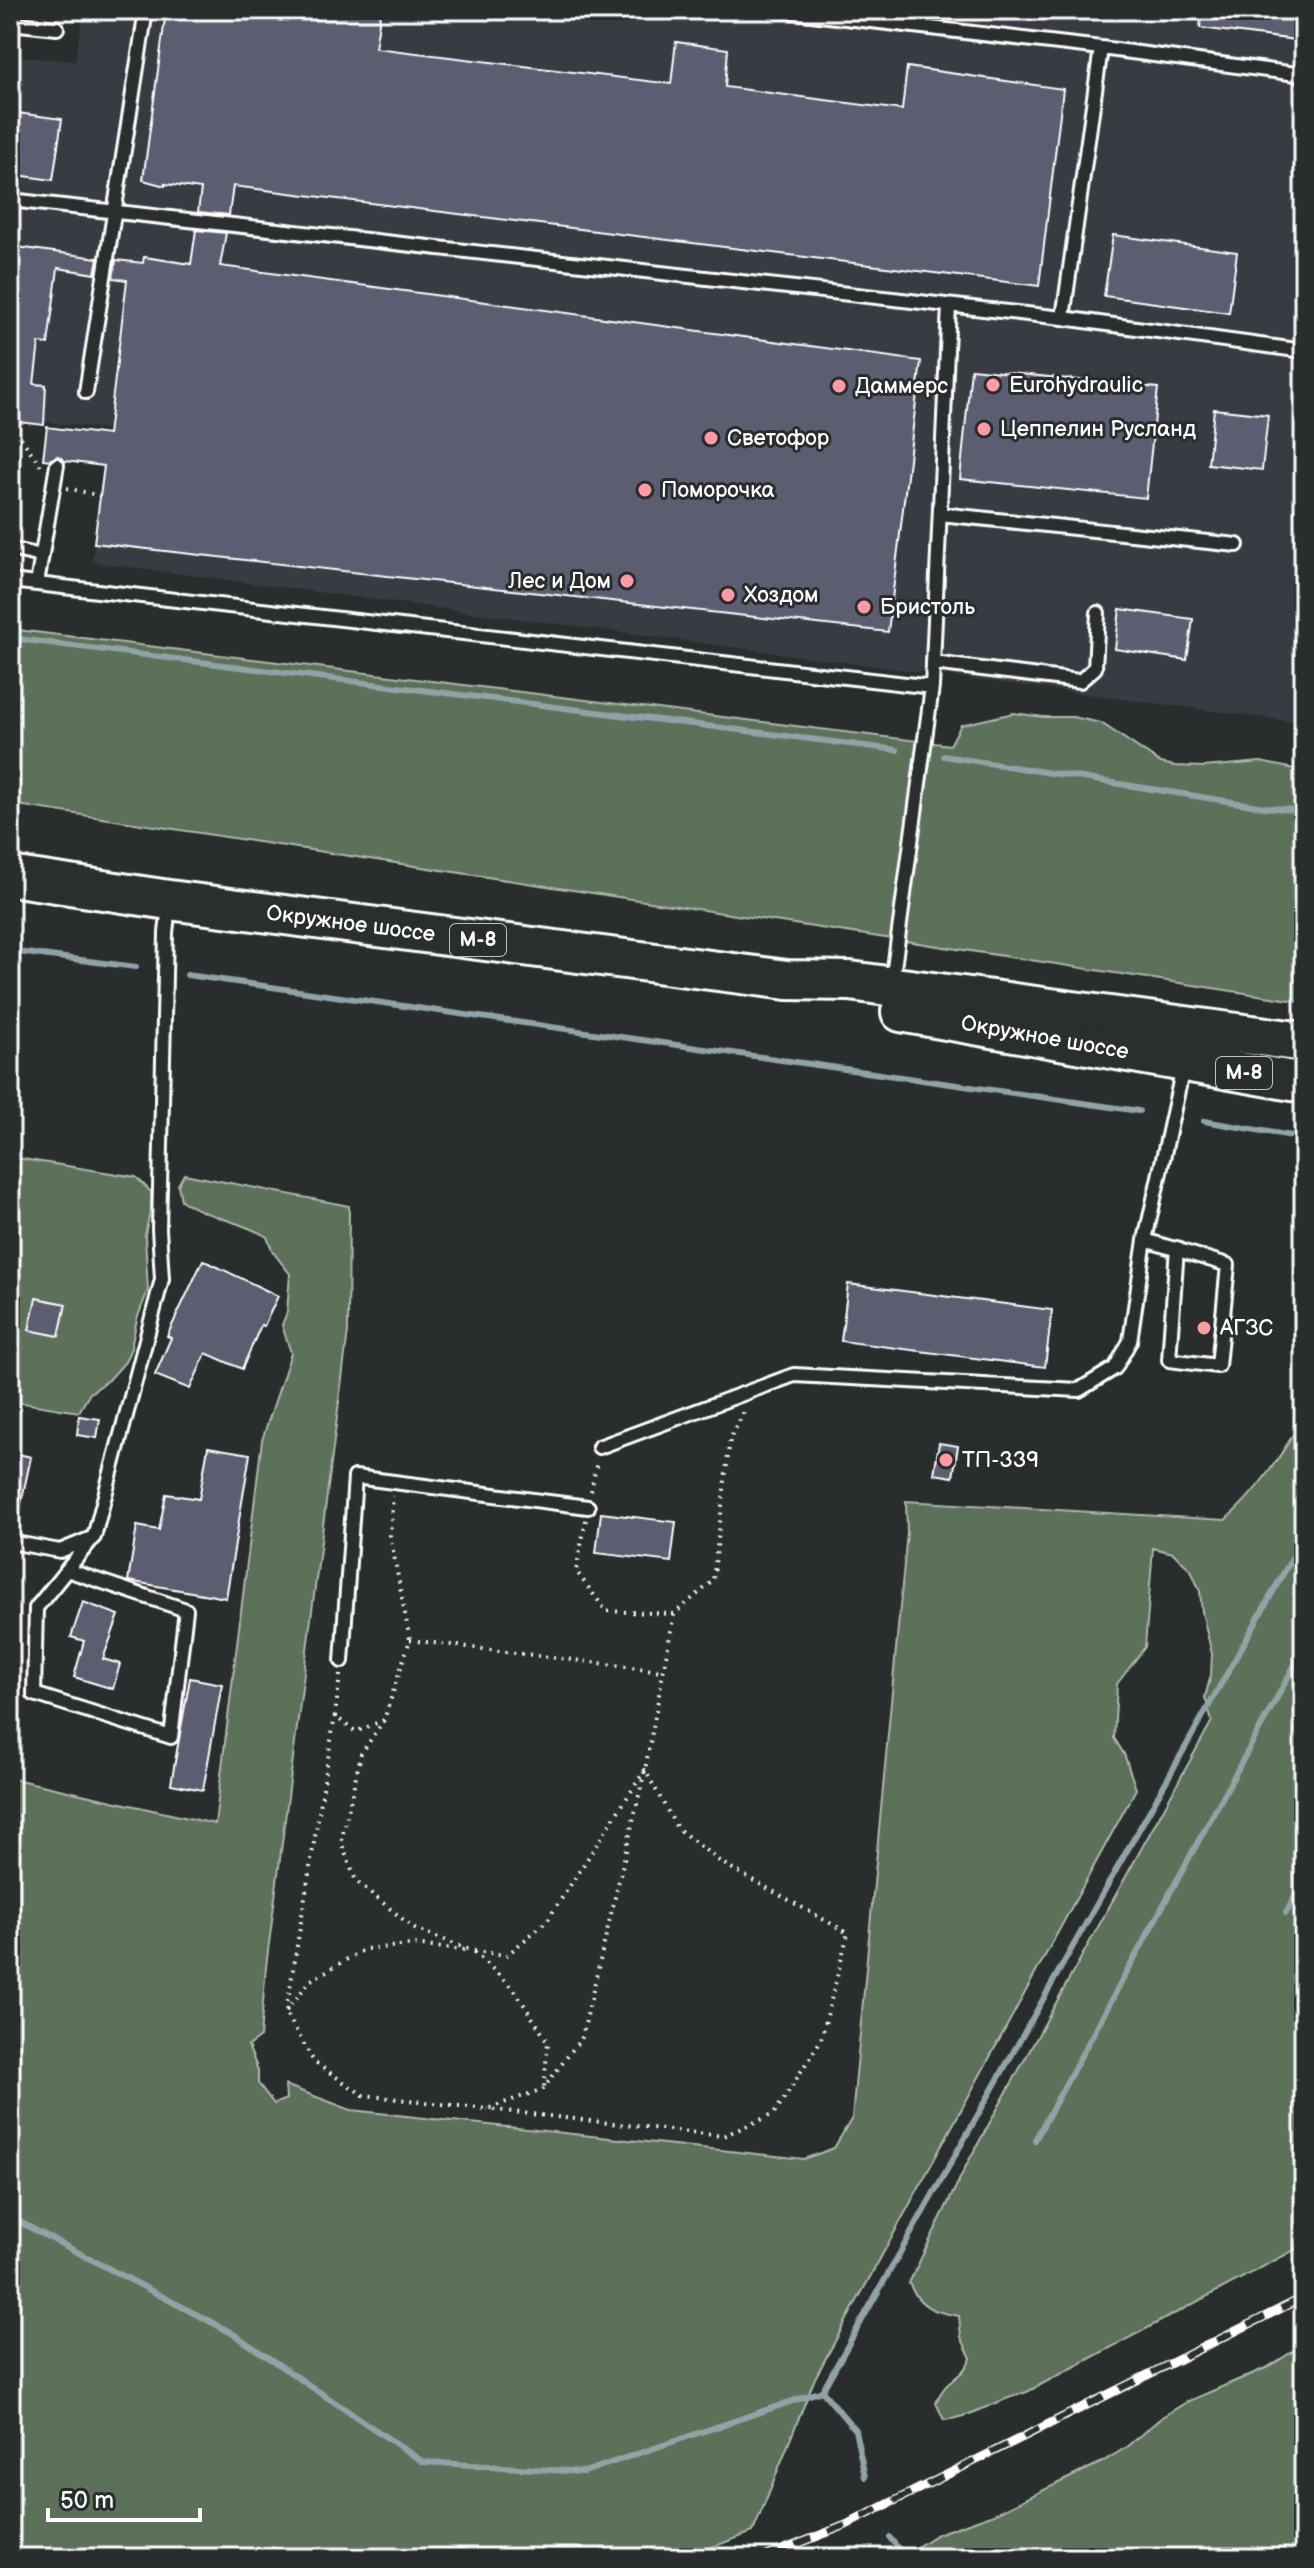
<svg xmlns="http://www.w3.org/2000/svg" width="1314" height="2568" viewBox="0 0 1314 2568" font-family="'Balsamiq Sans',sans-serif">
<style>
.built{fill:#393b42}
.green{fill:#5d705a;stroke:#aeb8ac;stroke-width:2}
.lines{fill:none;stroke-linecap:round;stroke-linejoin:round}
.stream{stroke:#92a3a7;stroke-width:6}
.building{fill:#5b5d6f;stroke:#fff;stroke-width:2}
.service-casing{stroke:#fff;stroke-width:18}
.primary-casing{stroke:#fff;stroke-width:44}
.path{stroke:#fff;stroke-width:4;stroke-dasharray:2 6;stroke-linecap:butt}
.service{stroke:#2a2d2e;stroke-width:12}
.primary{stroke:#2a2d2e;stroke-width:38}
.rail-casing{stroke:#fff;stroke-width:9}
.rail{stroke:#2a2d2e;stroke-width:6;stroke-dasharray:18;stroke-linecap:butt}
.poi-dot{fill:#ff9aa2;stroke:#2a2d2e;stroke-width:3}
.labels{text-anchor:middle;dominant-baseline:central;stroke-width:6;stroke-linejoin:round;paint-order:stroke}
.shield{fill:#2a2d2e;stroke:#bfc0c0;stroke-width:2}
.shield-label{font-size:20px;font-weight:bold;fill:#fff}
.poi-label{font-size:22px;fill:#fff;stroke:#2a2d2e;text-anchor:start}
.street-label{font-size:22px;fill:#fff;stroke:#2a2d2e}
</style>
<rect width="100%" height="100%" fill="#2a2d2e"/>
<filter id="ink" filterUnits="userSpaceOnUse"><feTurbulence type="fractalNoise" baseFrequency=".0125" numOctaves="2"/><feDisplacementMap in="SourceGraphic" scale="16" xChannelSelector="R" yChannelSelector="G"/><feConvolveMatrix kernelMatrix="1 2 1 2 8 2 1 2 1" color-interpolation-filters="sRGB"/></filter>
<g filter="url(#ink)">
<path class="built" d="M84,10H1304V723L92,562L107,429L31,420L30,424L10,422V56L75,61Z"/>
<path class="green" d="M10,629L950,745L961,725L1014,713L1043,717H1073L1101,723L1161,763L1175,766L1204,767L1261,762L1304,771V1002L10,804Z
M10,1157L136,1177L151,1192V1207L145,1235L148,1290L137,1319L131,1348L125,1362L109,1380L90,1393L79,1412L10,1401Z
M184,1174L349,1206L348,1332L266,1967L260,2037L248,2046L258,2070V2083L274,2104L286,2099L285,2085L351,2110L804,2159L834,2148L852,2118L907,1532L906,1501L1225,1520C1255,1495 1287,1449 1304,1414V2245L1027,2392C999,2399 973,2417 944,2420L936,2403C945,2378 961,2381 971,2358L961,2337L959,2316C934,2312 920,2308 909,2283L968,2162L1212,1721L1205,1697L1211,1675L1212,1654L1202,1612L1200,1591L1191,1570L1173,1553L1153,1548L1145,1647L1117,1684L1114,1738L1124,1754L1136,1789L815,2378L753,2532L683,2558H10V1778L215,1824L262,1440L291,1353L282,1325L287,1312L290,1274L273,1252L267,1237C240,1220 207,1218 181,1200L178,1185Z
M1304,2344V2558H906L905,2555L937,2534L994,2514L1102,2462L1125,2448L1162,2417L1187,2402L1268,2367Z"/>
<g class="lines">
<path class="stream" d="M10,638L897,750
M944,756L1264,807L1304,811
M10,951L136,967
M187,975L1139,1111
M1204,1121L1304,1138
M1286,1913L1304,1880
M1035,2140L1304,1648
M10,2217L232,2333L423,2462L584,2472L822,2391
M865,2477L855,2430L822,2391L1304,1537
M890,2538L906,2558"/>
</g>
<path class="building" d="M227,10H381L375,48L671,84L676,42L728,49L725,87L902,110L907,67L1063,89L1039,286L233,186L229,215L198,212L201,189L165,184V186L143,180L166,11L226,17Z
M1202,10H1304V41L1200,28Z
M10,112L62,119L53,180L10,174Z
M196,230L226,233L220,266L921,361L888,632L94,543L104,466L65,461L58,456L50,460L43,459L47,427L108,435L127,280L113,278L116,260L143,263L144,257L191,264Z
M1113,235L1237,252L1229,313L1104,296Z
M10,246L98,258L95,274L58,268L48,344L39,343L34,384L46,385L44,425L10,421Z
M971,369L1158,388L1146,498L960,479Z
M1214,409L1268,415L1262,470L1208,464Z
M1120,609L1193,619L1187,660L1115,649Z
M203,1260L278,1296L264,1326L261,1325L242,1369L206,1353L190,1389L155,1375L171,1338L167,1336Z
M848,1284L1052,1310L1045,1367L841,1341Z
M36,1298L66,1304L59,1336L29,1330Z
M79,1416L100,1419L97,1438L77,1435Z
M939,1443L958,1446L953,1477L934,1474Z
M208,1447L250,1454L226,1598L128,1581L137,1526L159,1530L166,1494L199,1499Z
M10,1452L31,1457L17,1522L10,1521Z
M601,1513L676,1522L671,1562L596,1553Z
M83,1602L119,1615L103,1659L120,1664L113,1689L74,1677L84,1641L71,1637Z
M190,1678L222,1684L203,1790L171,1784Z"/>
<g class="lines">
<defs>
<path id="service" d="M777,10L1101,48L1304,75
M10,23L57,28
M10,200L1063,318L1304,351
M1063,318L1101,48
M86,392L146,10
M940,514L1237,545
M10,549L42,556
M10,581L37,584L57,465
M37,584L932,687
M933,663L1080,681L1095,668L1098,613
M892,983L932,687L949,305
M1145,1240L1228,1265L1218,1366L1169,1360L1177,1248
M599,1447L794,1375L1079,1390L1115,1368L1130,1341L1145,1240L1183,1068
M10,1542L60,1551L94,1537L162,1279L159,1229L166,933L169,905
M67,1570L186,1610L171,1737L34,1694L36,1608L92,1539
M342,1661L355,1477L588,1507"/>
<g id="primary">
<path id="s1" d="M10,876L169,900L787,980L850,981L1304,1042"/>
<path id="s2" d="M901,1012L1304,1083"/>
</g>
</defs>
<use href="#service" class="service-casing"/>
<use href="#primary" class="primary-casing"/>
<path class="path" d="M10,428H14L41,466
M67,488L100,496
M591,1491L597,1461
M586,1520L576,1571L606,1611L674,1614L713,1581L730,1439L746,1408
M410,1640L663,1671
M340,1675L335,1716L355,1732L384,1720L410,1640L390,1535L393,1496
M335,1716L286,2012L314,2062L363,2095L487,2109L543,2089L582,2037L645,1770L674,1614
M384,1720L361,1754L341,1842L356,1881L415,1929L473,1951L507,1955L547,1921L645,1770L677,1828L722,1863L848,1933L821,2040L774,2114L723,2136L487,2109
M474,1952L514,1989L548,2042L544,2087
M286,2011L311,1980L365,1949L412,1945L465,1950"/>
<use href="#service" class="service"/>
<use href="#primary" class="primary"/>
<defs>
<path id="rail" d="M762,2558L846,2525L1304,2297"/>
</defs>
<use href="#rail" class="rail-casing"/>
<use href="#rail" class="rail"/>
</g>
</g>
<g class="poi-dot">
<circle cx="993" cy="385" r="8"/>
<circle cx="839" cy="386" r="8"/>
<circle cx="984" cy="429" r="8"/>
<circle cx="711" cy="438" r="8"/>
<circle cx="645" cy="490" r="8"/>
<circle cx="627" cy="581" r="8"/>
<circle cx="728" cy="595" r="8"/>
<circle cx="864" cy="607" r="8"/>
<circle cx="1204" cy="1328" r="8"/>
<circle cx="946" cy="1460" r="8"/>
</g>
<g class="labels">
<g class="shield">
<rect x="450" y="924" width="56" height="32" rx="6"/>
<rect x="1216" y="1057" width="56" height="32" rx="6"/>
</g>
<g class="shield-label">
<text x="478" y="940">М-8</text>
<text x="1244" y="1073">М-8</text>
</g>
<g class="poi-label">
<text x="1009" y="385">Eurohydraulic</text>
<text x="855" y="386">Даммерс</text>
<text x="1000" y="429">Цеппелин Русланд</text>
<text x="727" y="438">Светофор</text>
<text x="661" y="490">Поморочка</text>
<text x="611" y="581" text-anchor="end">Лес и Дом</text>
<text x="744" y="595">Хоздом</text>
<text x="880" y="607">Бристоль</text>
<text x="1220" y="1328">АГЗС</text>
<text x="962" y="1460">ТП-339</text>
</g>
<g class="street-label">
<text stroke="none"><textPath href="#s1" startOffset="344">Окружное шоссе</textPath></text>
<text stroke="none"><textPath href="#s2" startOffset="146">Окружное шоссе</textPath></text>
</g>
</g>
<rect width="1314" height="2568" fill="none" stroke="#2a2d2e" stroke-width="40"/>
<rect x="20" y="20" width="1274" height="2528" fill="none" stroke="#fff" stroke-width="3" filter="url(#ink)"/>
<path d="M48 2508v12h152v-12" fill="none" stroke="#ffffff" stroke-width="4"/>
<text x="60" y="2508" font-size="24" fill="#ffffff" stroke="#2a2d2e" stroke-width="6" paint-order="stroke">50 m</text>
</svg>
